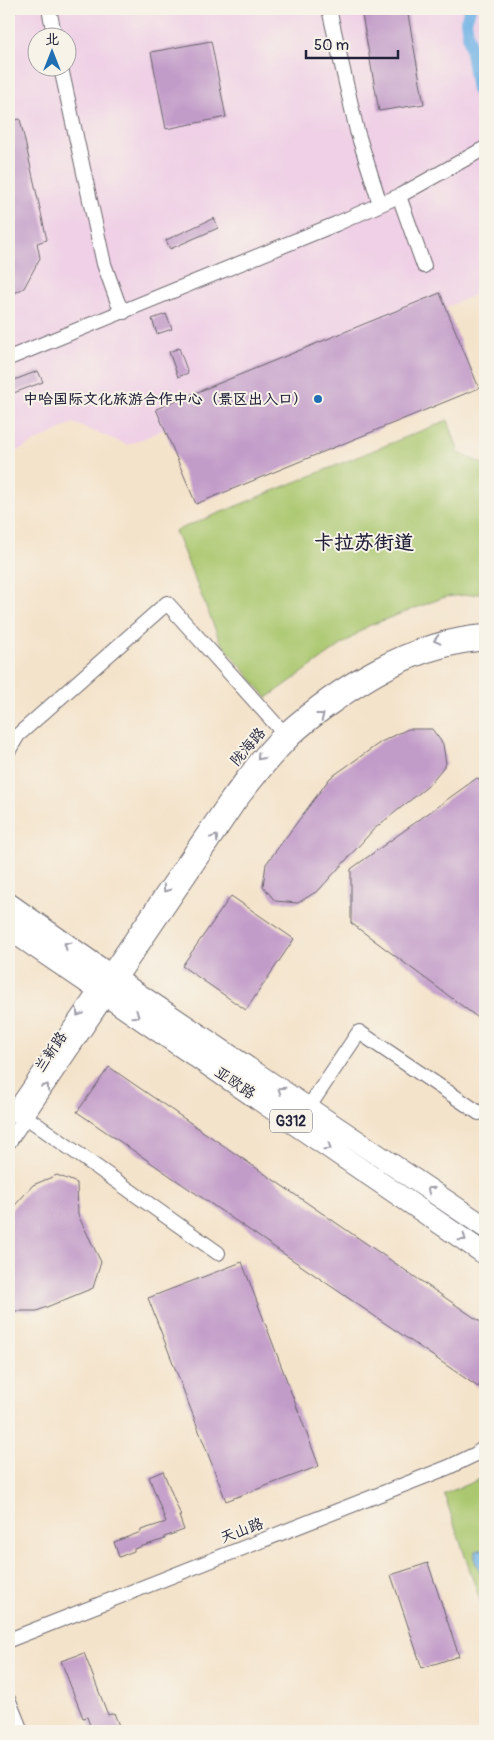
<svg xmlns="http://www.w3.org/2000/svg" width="494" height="1740" viewBox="0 0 494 1740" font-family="Pangolin,'LXGW WenKai TC',sans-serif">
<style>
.built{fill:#efd0e6;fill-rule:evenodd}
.green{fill:#abc870;stroke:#667556}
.water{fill:#72b3e6;stroke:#4a6a90}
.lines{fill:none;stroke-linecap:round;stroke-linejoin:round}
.canal{stroke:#72b3e6;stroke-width:12}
.building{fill:#c29cc9}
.minor-casing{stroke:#6c666d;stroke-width:16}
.highway-casing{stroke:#6c666d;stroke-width:23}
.minor{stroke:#fff;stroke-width:14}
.highway{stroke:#fff;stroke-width:21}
.oneway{stroke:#9c9ca7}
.poi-dot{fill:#1f6fb2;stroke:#f7f3e8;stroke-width:2}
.labels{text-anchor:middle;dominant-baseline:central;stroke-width:4;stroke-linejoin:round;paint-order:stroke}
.shield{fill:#f7f3e8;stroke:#62616f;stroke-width:1}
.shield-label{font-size:14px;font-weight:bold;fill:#22223b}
.poi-label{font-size:15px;font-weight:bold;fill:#22223b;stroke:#f7f3e8;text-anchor:end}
.street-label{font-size:15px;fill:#22223b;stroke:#f7f3e8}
.district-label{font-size:20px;font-weight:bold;fill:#22223b;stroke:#f7f3e8}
</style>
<rect width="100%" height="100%" fill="#f7f3e8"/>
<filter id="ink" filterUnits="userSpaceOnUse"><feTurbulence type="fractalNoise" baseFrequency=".02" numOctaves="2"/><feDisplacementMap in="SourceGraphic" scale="10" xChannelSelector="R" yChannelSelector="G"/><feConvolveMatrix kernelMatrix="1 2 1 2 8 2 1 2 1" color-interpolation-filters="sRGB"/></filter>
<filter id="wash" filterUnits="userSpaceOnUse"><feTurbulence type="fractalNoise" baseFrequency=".0096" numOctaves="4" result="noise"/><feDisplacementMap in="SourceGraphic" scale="20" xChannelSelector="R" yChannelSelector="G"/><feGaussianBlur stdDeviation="1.12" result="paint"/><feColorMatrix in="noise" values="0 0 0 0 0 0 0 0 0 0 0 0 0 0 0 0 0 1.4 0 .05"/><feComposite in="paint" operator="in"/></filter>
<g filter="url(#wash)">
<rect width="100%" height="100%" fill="#f4e3cb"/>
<path class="built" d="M9,9H485V281L479,293L128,445L73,423L9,455ZM38,38H68V68H38Z"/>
<path class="green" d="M448,420L459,453L485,465V593L445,597L368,626L267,698L220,641L175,531Z
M485,1477V1615L444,1494Z"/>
<path class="water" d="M485,1549V1582L475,1561V1551Z"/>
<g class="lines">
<path class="canal" d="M470,9L466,21L477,90L485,100"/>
</g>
<g id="blocks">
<path class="building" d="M361,9H407L424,104L379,111Z
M211,41L226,117L166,129L151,52Z
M20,119L47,240L37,243L40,258L24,288L9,296V121Z
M214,218L218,228L170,249L166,240Z
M440,293L479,388L196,504L156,409Z
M166,314L172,329L157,334L152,319Z
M179,348L188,373L178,377L169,352Z
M38,371L43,382L11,394L9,382Z
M408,729H432L443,744L446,764L427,787L374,829L319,890L298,903L275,901L263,886L266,864L330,778L381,742Z
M477,778L485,782V1012L477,1017L351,923V869Z
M231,896L294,939L246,1010L182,966Z
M109,1067L485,1325V1376L478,1387L77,1112Z
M57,1175L77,1183L78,1215L101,1262L93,1288L37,1311H11L9,1308V1212L33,1185Z
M242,1262L319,1466L226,1501L148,1298Z
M163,1471L181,1516H179L184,1530L164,1537L165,1539L134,1549V1551L119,1557L114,1542L141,1532V1530L166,1522L149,1477Z
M428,1563L459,1656L422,1668L391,1575Z
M84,1653L108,1715L114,1713L121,1731H92L87,1717L83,1718L61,1661Z"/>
</g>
</g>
<g filter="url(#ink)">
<use href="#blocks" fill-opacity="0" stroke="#6c666d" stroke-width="1"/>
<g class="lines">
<defs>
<path id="minor" d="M49,9L55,38
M329,9L357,131L380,204
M61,68L104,264L118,303L124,312
M399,196L424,266
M9,358L336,224L399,196L485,148
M9,750L18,735L167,603L288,738
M308,1108L359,1032L479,1113
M19,1112L218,1253
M9,1117L229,796C246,774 262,750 283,731C337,683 411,637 485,632
M9,1142L238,804C255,782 271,761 290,742C305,726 323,714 341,701C389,668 427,649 485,643
M9,1640L449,1467L476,1454L485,1447
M9,1701L21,1731"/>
<path id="highway" d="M9,904L107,973L485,1227
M9,929L485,1254"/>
</defs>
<use href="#minor" class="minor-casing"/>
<use href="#highway" class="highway-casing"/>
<use href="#minor" class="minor"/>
<use href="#highway" class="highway"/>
</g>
<defs><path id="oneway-chevron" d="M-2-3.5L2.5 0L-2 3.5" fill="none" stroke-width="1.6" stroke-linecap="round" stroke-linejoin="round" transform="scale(1.25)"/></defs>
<g class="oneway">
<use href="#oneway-chevron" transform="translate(437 640) rotate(166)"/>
<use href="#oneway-chevron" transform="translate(321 716) rotate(-38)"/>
<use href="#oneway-chevron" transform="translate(260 757) rotate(132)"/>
<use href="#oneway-chevron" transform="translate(215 838) rotate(-56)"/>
<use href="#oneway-chevron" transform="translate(166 889) rotate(125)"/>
<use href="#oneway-chevron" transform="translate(67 945) rotate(-145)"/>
<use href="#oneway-chevron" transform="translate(79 1013) rotate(124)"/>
<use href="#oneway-chevron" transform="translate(136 1015) rotate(34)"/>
<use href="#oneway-chevron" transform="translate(46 1087) rotate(-56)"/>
<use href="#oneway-chevron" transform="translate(281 1090) rotate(-146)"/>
<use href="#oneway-chevron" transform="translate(328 1147) rotate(34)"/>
<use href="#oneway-chevron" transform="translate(430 1190) rotate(-146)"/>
<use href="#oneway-chevron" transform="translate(463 1238) rotate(34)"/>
</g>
</g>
<circle class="poi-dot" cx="318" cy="399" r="5"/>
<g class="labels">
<rect class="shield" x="270" y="1109.5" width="42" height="23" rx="4"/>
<g class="shield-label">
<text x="291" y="1121">G312</text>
</g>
<g class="poi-label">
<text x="308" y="399">中哈国际文化旅游合作中心（景区出入口）</text>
</g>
<g class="street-label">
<text transform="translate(248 747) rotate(-49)">陇海路</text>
<text transform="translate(51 1052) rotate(-56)">兰新路</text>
<text transform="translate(235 1083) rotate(34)">亚欧路</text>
<text transform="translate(242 1531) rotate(-21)">天山路</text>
</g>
<g class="district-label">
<text x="364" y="542">卡拉苏街道</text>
</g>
</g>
<rect width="494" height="1740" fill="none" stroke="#f7f3e8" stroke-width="30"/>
<g transform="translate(52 52)"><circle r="24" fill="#f7f3e8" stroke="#a29fa3"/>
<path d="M0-4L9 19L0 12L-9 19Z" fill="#1f6fb2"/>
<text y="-8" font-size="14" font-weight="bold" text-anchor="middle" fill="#22223b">北</text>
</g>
<path d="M306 50v8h92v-8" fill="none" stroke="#22223b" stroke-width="2.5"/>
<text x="314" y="50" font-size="15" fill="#22223b" stroke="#f7f3e8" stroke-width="4" paint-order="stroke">50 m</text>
</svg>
